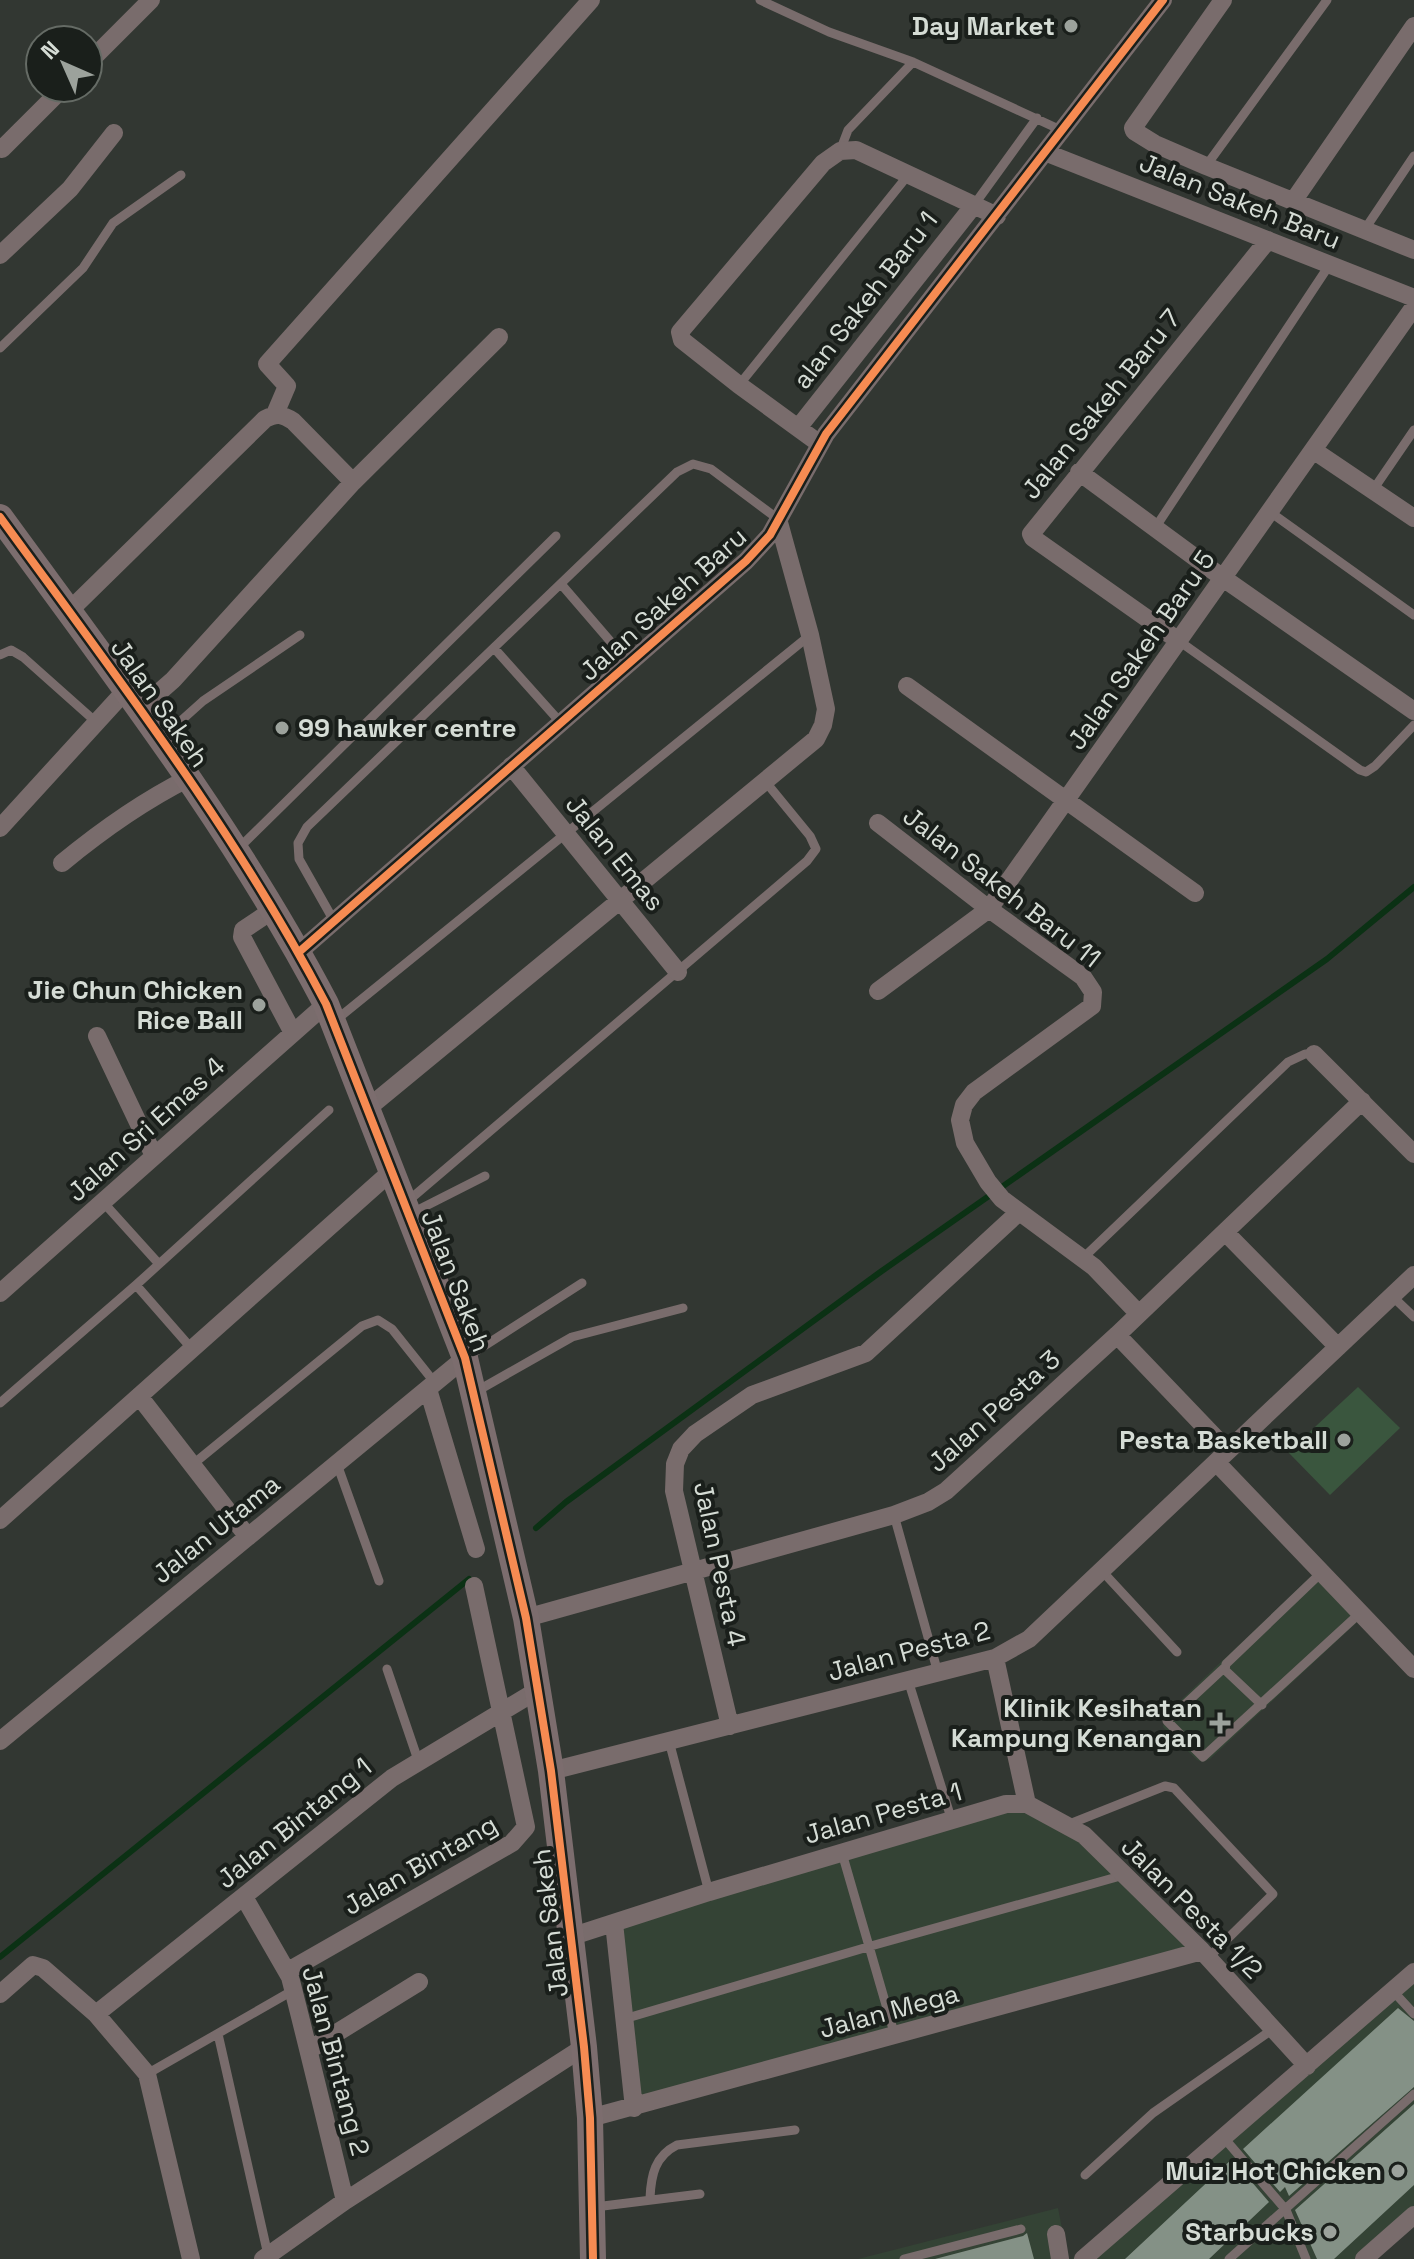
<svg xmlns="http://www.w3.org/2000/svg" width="1414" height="2259" viewBox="0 0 1414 2259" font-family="'Space Grotesk',sans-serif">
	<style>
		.built { fill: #344335 }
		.green { fill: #3a563e }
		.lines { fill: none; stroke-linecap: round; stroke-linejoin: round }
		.stream { stroke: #0b3114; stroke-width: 6 }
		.building { fill: #849186 }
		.lane { stroke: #796c6c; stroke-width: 9 }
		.street { stroke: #796c6c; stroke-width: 18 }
		.secondary { stroke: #7c6d6e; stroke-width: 26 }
		.cycleway-casing { stroke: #1a1f1b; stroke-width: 13 }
		.cycleway { stroke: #f68b52; stroke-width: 8 }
		.poi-dot { fill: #9ca29c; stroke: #1a1f1b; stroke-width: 3 }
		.labels { text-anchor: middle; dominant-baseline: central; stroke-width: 8; stroke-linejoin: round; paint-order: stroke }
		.poi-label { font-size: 26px; font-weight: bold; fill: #d5dcd5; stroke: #1a1f1b; text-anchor: end }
		.street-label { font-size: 26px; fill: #d5dcd5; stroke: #1a1f1b }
	</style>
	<rect width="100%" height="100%" fill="#323732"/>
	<path class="built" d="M1324,1564l44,48 -158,147 -7,3 -6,-2 -34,-33 2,-12z
		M1034,1799l176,151 -581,166 -22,-198z
		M1414,1962v262l-40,35h-302z
		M1058,2208l10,51h-210z"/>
	<path class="green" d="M1358,1387l42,41 -70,67 -42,-43z"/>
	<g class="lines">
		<path class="stream" d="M536,1528l30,-26 313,-229 448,-314 87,-72
			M0,1957l469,-378"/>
	</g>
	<path class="building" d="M1398,2008l16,13v66l-125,109 -4,-9 -5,5 -37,-43z
		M1414,2104v81l-80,74h-17l-22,-49z
		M1232,2159l37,43 -60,57h-84z
		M1027,2233l7,26h-99l88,-23z"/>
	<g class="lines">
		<path class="lane" d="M760,0l69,32 84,30 150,69
			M840,151l8,-21 65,-68
			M1206,166l121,-166
			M974,205l63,-87
			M1365,229l49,-73
			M0,348l83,-80 30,-45 68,-48
			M739,385l170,-211
			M1373,490l41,-60
			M1270,512l144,103
			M1155,528l175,-264
			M561,584l68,79
			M1179,641l181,129 6,2 9,-6 39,-41
			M494,648l67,75
			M0,655l11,-5 12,7 73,65
			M164,736l39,-35 97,-66
			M239,848l317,-312
			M334,921l-35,-62 -1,-16 9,-16 370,-355 16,-8 18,5 67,50
			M336,1020l473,-384
			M408,1201l399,-340 9,-12 -6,-13 -45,-55
			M103,1202l56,62
			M410,1214l75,-38
			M1082,1259l206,-197 17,-8h9
			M136,1285l56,64
			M1392,1296l22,21
			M467,1357l115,-74
			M477,1391l95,-54 111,-29
			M0,1403l136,-118 193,-175
			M337,1464l42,117
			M192,1465l170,-139 16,-6 14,9 43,54
			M894,1515l44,158
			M1102,1571l75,81
			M1224,1668l-57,53 36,36 157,-144
			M387,1669l31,91
			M908,1680l44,141
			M1262,1705l-37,-35 1,-6 96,-92
			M669,1741l40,151
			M1067,1825l98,-39 9,2 99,106 -65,64
			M842,1853l53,183
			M1393,1991l21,23
			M624,2019l247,-73 253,-71
			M218,2034l50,221
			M147,2074l145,-83
			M1224,2138l62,72 20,49
			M1085,2175l68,-62 120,-84
			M650,2198c1,-23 5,-42 27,-53l118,-15
			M595,2207l105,-13
			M904,2259l117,-30
			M1229,2259l185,-165"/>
		<path class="street" d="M1223,0l-90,128 1,3 21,13 51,22 208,84
			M88,63l63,-63
			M0,147l2,2 61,-61
			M1047,153l367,145
			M1294,200l120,-174
			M0,255l70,-66 44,-56
			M275,414l12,-28 -20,-22 324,-364
			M798,428l176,-223
			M820,444l-81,-59 -57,-45 -2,-8 143,-169 17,-12 16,-1 141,66
			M1313,450l101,68
			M1079,472l144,106 191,133
			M69,611l196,-192c12,-6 17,-5 28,2l60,61
			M1179,641l-146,-103 -2,-4 237,-294
			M907,686l288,207
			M141,708l32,-28 180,-198 146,-145
			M511,766l167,206
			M878,823l111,86 94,68 10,15 -1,14 -118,86 -10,13 -4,15 5,23 23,39 14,17 92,68 45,47
			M0,828l127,-139
			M62,863c40,-33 81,-62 127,-85
			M273,910l-30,20 -1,7 51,96
			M299,952l447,-391 24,-26 56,-101 337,-434
			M878,991l111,-82 425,-602
			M97,1036l57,120
			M1314,1054l100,100
			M368,1108l448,-369 7,-14 3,-16 -16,-74 -32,-116
			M1225,1232l113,115
			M0,1293l326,-289
			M1117,1335l111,116
			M428,1389l48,160
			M139,1396l109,141
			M1216,1462l198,207
			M0,1520l393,-350
			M526,1618l368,-103 34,-13 18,-11 171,-156 245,-234
			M995,1658l32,146
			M730,1726l-56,-235 1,-27 6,-15 14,-15 57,-39 114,-42 153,-141
			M0,1741l465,-383
			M551,1771l444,-113 34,-19 385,-364
			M1027,1804l57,31 118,116 105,115
			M244,1897l46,80c19,74 37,150 55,224
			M614,1923l20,185
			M573,1936l136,-44 297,-88h21
			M288,1971l224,-128 14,-16 -52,-241
			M0,1994l33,-29 10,3 53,46 51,60 44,185
			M96,2014l296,-236 146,-88
			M309,2050l110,-68
			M590,2118l612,-167
			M1056,2234l4,25
			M263,2259l82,-58 239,-154
			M1083,2259l331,-287
			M1364,2259l50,-44"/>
		<path class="secondary" d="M0,517c115,158 235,313 326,487l139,354 61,260 25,153 33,276 6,71 3,141"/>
		<g class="cycleway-casing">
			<path id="cycleway" d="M0,517c115,158 235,313 326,487l139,354 61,260 25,153 33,276 6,71 3,141
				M299,952l447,-391 24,-26 56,-101 337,-434"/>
		</g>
		<use href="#cycleway" class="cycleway"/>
	</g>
	<g class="poi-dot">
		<circle cx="1071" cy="26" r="8"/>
		<circle cx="282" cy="728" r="8"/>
		<circle cx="259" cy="1005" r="8"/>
		<circle cx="1344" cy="1440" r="8"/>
		<path d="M1216 1711h8v8h8v8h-8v8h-8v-8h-8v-8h8z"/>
		<circle cx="1398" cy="2171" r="8"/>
		<circle cx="1330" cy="2232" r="8"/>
	</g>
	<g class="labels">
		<g class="poi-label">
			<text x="1055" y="26">Day Market</text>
			<text x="298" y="728" text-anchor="start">99 hawker centre</text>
			<text x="243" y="990">Jie Chun Chicken<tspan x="243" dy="30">Rice Ball</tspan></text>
			<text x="1328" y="1440">Pesta Basketball</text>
			<text x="1202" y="1708">Klinik Kesihatan<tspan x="1202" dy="30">Kampung Kenangan</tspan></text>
			<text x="1382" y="2171">Muiz Hot Chicken</text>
			<text x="1314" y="2232">Starbucks</text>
		</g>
		<g class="street-label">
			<text transform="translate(1240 201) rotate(22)">Jalan Sakeh Baru</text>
			<text transform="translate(865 300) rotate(-52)">alan Sakeh Baru 1</text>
			<text transform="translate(1101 404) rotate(-51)">Jalan Sakeh Baru 7</text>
			<text transform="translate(663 604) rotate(-42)">Jalan Sakeh Baru</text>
			<text transform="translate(1141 650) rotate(-55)">Jalan Sakeh Baru 5</text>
			<text transform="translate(160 703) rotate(55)">Jalan Sakeh</text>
			<text transform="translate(615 853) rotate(51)">Jalan Emas</text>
			<text transform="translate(1002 887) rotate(38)">Jalan Sakeh Baru 11</text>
			<text transform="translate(146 1129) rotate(-42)">Jalan Sri Emas 4</text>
			<text transform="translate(456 1281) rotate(69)">Jalan Sakeh</text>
			<text transform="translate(994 1411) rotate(-42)">Jalan Pesta 3</text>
			<text transform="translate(216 1529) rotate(-39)">Jalan Utama</text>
			<text transform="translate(720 1564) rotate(78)">Jalan Pesta 4</text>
			<text transform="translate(909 1651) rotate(-15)">Jalan Pesta 2</text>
			<text transform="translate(883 1813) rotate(-16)">Jalan Pesta 1</text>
			<text transform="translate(294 1823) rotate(-39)">Jalan Bintang 1</text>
			<text transform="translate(420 1865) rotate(-30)">Jalan Bintang</text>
			<text transform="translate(1192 1908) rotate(45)">Jalan Pesta 1/2</text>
			<text transform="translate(550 1923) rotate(-97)">Jalan Sakeh</text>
			<text transform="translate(889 2011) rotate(-15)">Jalan Mega</text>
			<text transform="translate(336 2061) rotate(75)">Jalan Bintang 2</text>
		</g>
	</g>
	<g transform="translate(64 64) rotate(315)"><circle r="38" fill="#1a1f1b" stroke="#656b65" stroke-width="2"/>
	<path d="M0-6L14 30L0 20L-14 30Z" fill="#9ca29c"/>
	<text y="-12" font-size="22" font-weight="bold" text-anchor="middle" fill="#d5dcd5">N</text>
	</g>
</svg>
